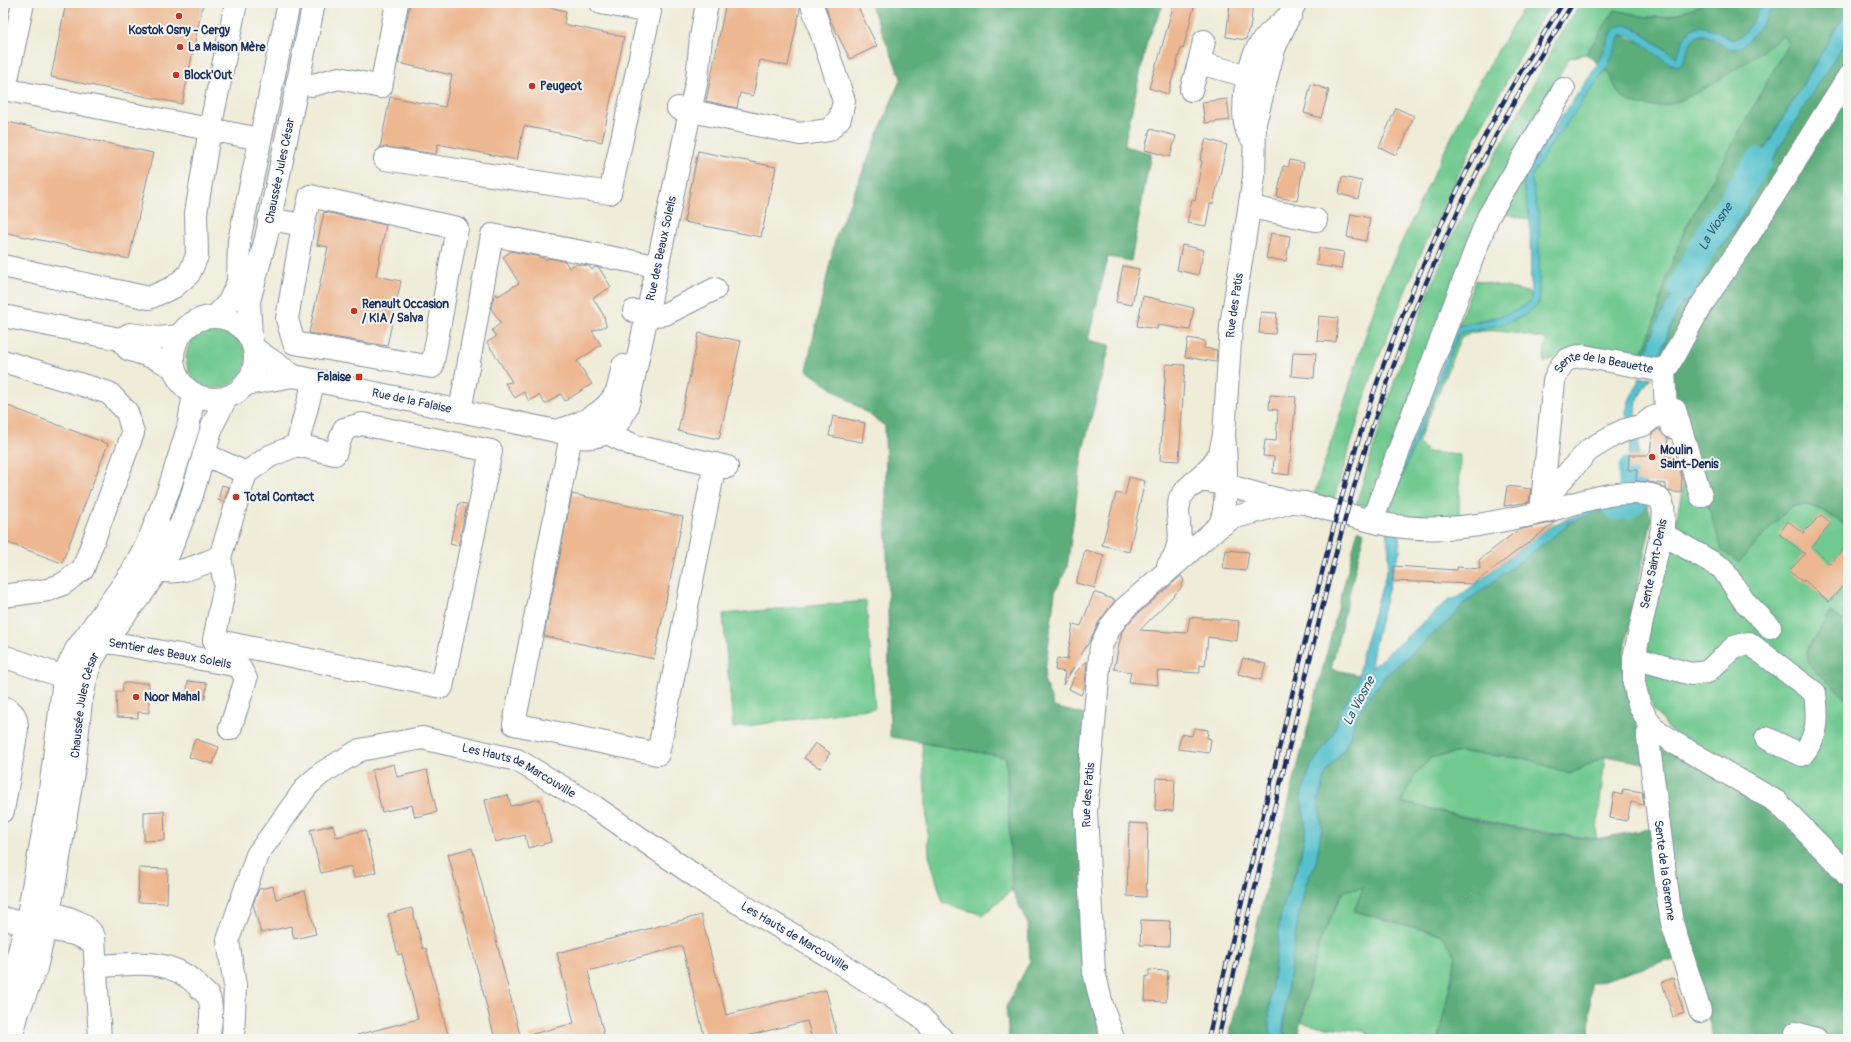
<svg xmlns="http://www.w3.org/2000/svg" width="1851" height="1042" viewBox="0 0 1851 1042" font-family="Pangolin,sans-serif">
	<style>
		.green { fill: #70c98f; stroke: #467c76 }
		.forest { fill: #5cad7a; stroke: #3c6e6c }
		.water { fill: #54c1cc; stroke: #387895 }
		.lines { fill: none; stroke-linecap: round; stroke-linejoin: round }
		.stream { stroke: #54c1cc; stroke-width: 4.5 }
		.river { stroke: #54c1cc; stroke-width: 28 }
		.building { fill: #edb791 }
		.minor-casing { stroke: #858e9b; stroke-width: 24 }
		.major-casing { stroke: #858e9b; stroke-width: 24 }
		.minor { stroke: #fff; stroke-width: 22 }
		.major { stroke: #fff; stroke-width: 22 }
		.rail-casing { stroke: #1b2f5e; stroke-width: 4.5 }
		.rail { stroke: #f6f6f2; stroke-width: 3; stroke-dasharray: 9; stroke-linecap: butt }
		.poi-dot { fill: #c8321e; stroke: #f6f6f2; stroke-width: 1.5 }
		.labels { text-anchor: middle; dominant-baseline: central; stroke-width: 4; stroke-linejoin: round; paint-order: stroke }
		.poi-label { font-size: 12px; font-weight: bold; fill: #1b2f5e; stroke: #f6f6f2; text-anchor: start }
		.street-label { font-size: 12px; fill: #1b2f5e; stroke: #f6f6f2 }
		.water-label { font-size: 13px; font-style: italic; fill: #2c5b7f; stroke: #f6f6f2 }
	</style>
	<rect width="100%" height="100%" fill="#f6f6f2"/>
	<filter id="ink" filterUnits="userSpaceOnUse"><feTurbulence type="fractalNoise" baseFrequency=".025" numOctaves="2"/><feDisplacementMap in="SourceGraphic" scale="8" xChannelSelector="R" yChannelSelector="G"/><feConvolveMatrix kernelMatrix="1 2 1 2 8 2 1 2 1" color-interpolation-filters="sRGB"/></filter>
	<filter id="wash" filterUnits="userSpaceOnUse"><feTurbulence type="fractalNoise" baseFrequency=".012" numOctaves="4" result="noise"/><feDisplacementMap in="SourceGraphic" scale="16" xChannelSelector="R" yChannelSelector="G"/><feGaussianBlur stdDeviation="0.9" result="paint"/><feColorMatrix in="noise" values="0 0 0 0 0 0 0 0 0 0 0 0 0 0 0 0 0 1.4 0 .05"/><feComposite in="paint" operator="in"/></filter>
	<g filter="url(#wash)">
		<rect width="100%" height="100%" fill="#efecd8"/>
		<path class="green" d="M1526,3h26l-12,18 -59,106 -63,133 -44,109 -40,130 -20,-4 69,-213 58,-124 36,-72z
			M1582,3h125l-41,14h-19l-32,-7 -29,44 -17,4 -81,150 -122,298 -10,-2 42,-134 51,-128 114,-213z
			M1784,34l4,10 -104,187 -16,43 -9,33 -19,54 -79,-7 -17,9 2,-24c-26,-4 -60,-15 -85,-2l-43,106 10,9 32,3 -1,65 -69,-4 -1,-5 6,-17 63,-159 5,-3c27,-5 53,-8 75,-28l-7,-127 5,-10 69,-98 7,9 8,17 78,-3 59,-38z
			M1522,171l8,43v6l-32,-8z
			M1475,280l57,13 -1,7c-14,17 -52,20 -73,25z
			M186 358a30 30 0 1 1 60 0a30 30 0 1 1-60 0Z
			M1697,469l42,93 52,-56c24,-5 38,9 57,21v94l-7,-1 -10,-8 -22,53 39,35v163l-181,-136 -14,-18 -7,-24 2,-53 16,-92 10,-9 12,-60z
			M866,601l9,107 -142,20 -10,-114z
			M922,743l84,14 6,133 -29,25 -40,-12 -14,-48z
			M1461,752l66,7 43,15 35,-18 -9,83c-67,-7 -131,-22 -195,-37l15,-29 17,-16z
			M1363,888l-9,23 88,24 14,21 -17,83h-72v-7c-21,-4 -44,-4 -65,-9l10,-54 7,-26 23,-49 5,-4z"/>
		<path class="forest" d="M870,3h294l-17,39 -23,104 27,7 -20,108 -23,-4 -20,83 22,5 -27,105 -16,118 -12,24 -11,88 10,27 32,8 -5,216 14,76 8,32h-94l-3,-32 24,-46 -2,-37 -16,-34 -6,-133 -116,-20 -5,-311 -79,-56 30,-134 65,-158z
			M1707,3h58l-21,31 -12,6c-18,-8 -35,-26 -49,0 -3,5 -3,13 -7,17l-39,-28 -12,-4 -22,29 -5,10 -12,-10 29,-44 32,7h20z
			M1776,3h72v6l-130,217 -47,70 -20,43 -5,16 11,12 12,-37 16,-33 55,-77 46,-84 62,-99v490c-19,-12 -33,-26 -57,-21l-52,56 -17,-11 -50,-164 -32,-26 19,-54 9,-33 16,-43 104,-187 -5,-9c-24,19 -93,69 -122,71 -10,1 -28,-1 -36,-7 -9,-6 -13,-21 -20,-30 8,-10 8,-26 17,-34l19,8 31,22 11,-2c16,-51 25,-17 52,-14l16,-12z
			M1636,502l11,2 5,14 -28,133 2,34 22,79 -43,-8 -35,18 -43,-15 -66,-7 -28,5 -17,16 -15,29 78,19 69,13 47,5 60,-11 22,130 -86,26 -2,55h-150l17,-83 -14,-21 -88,-24 9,-23 -16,2 -5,4 -23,49 -7,26 -14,65 -5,5h-9l1,-36 13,-84 8,-36 10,-21 6,-35 -4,-27 9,-29 17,-22 5,-10 8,-25 25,-35 75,-66 4,-7 106,-80v-3c20,-7 38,-16 59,-14z
			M1358,530l6,3 -33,136 28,6 -1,6 -18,32 -7,21 -22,32 -10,30 5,32 -7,36 -9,22 -9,27 -12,100 2,26h-43z
			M1831,612l10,8 7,1v79l-39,-35 -2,-15z
			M1663,744l111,62 74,78v155h-135l-8,-36 -30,-86 -18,-169z"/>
		<path class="water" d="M1765,3h11c-9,12 -24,38 -37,45 -16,6 -29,-21 -43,-11 -9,7 -8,21 -16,29 -17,1 -44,-35 -59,-31l-13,31 -59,82 -18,29 8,40v85c-17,23 -51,25 -76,30l-5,3 -63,159 -6,17 1,5 -7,-1 75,-190c20,-4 60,-9 73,-25l-1,-80 -8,-44 76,-112 14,-32 5,-5 8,-2 8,2 43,30c4,-4 4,-12 7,-17 14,-26 31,-8 49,0l12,-6z
			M1848,9v28l-62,99 -46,84 -55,77 -16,33 -12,37 -12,-4c7,-53 48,-94 74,-138 43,-72 86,-144 129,-216z
			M1651,377l-8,12 -6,13 -1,11 3,19 -1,23h-9l2,-22 -5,-21 4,-14 7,-12 2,-8z
			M1636,502l-10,7c-21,-2 -39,7 -59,14v3l-106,80 -4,7 -75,66 -25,35 -8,25 -5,10 -17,22 -9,29 4,27 -6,35 -10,21 -8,36 -13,84 -2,36h-12l-2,-26 12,-100 9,-27 9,-22 7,-36 -5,-32 10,-30 22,-32 7,-21 18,-32 4,-27 26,-87 1,-16 -3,-21h13l1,21 -6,15 -20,81 -3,21 78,-68 8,-2 93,-72 48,-19z"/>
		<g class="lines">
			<path class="stream" d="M1629,470l1,14 2,3"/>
			<g class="river">
				<path id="s1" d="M1682,287l28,-53 48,-72"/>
				<path d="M1616,506l12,-1 5,-5 -1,-30"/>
			</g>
		</g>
		<g id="blocks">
			<path class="building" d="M66,3h137l-21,101 -131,-27z
				M410,3h140l-1,4 17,4 -2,13 60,13 -22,105 -78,-16 -7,34 -79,-16 -2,10 -49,-7 -7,1 10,-51 55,10 7,-32 -54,-12z
				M726,3h74v6l-12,57 -28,-6 -7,36 -13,-3 -3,15 -31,-7z
				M825,3h31l21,43 -27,13 -21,-41z
				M1174,3h21l-12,46 -2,-1 -13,46 -19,-6 8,-27h1z
				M1230,3h23l-3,27h-2l-2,10 -20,-3z
				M1311,84l18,6 -8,28 -17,-5z
				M1227,99l3,21 -25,3 -3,-21z
				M1396,108l18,8 -13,32 -1,-1 -4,8 -17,-8z
				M3,121l150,32 -24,106 -126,-27z
				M1150,129l26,7 -6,21 -25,-7z
				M1206,139l21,6 -14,59h-3l-4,22 -19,-3 5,-23 3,1 7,-40 -2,-1z
				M698,151l78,16 -15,70 -77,-15z
				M1290,160l14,3 -7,38 -20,-4 6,-31 5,1z
				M1342,177l20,4 -4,18 -19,-5z
				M324,212l62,13 -10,51 25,5 -14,65 -78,-13 19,-86 -11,-2z
				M1351,214l19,4 -4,23 -19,-4z
				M1271,233l19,3 -4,25 -20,-3z
				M1182,245l22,5 -6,25 -21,-5z
				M1319,248l25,4 -3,17 -25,-4z
				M511,251l33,7 2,2 2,-2 17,3 4,7 7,-4 13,2 3,4 3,-3 4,1 12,19 -18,11 11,18 2,10 -14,5 9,14 -24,16 15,23 -27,17 -4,-7 -16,10 -6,-9 -10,6 -5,-9 -9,6 -10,-15 7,-1 -25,-40 9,-5 -4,-7 9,-7 -10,-15 3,-12 3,-2 1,2 21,-13 -16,-26z
				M1123,266l16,3 -7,36 -16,-3z
				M1143,296l51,12 -4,22 -32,-5 -1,4 -20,-3z
				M1261,312l16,1 -2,21 -16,-1z
				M1319,316l19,2 -2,24 -19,-1z
				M699,333l42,8 -22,98 -41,-8z
				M1188,338l17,3 -1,7 13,2 -1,12 -31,-5z
				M1293,352l23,1 -2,25 -23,-2z
				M1166,364l19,1 -6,96 -19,-1z
				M1270,395l26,2 -7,78 -16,-2 1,-16 -11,-1 2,-16 11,1 2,-31 -9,-1z
				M3,404l105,40 -46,119 -59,-22z
				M833,416l32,7 -3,19 -33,-6z
				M1658,429l10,9 -2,19 10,1 6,19 -1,16 -13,-2 -2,-2v-5l-30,-3 1,-11h-9l1,-15h21l2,-21z
				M1129,477l16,4 -16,71 -27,-7 14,-52 9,2z
				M222,485l7,2 -5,15 -6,-2z
				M1507,486l24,3 -2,13 -25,4z
				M572,494l111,23 -29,142 -110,-23z
				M459,503l8,1 -9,42 -8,-2z
				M1821,515l10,8 -19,24 18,17 18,-20v36l-19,22 -25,-22 -1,2 -14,-11 16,-17 -26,-20 9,-13 15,12z
				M1556,522l-83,62 -81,-3 2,-15 63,4v-3l23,2 -1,-9 39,-30z
				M1085,550l19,5 -9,33 -19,-5z
				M1226,550l23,2 -3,19 -23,-2z
				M1181,576l3,5 -4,8 -40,41 47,3 3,-16 21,2v-1l28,3 -2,20 -29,-4 -3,29 -5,-1v8l-43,-2 1,14 -29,-3 2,-10 -17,-3 8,-38 11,-13z
				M1094,592l21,8 -16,22 -10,20 -26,43 2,-13 -10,-2 2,-12 10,2 6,-36 8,2z
				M1243,658l23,6 -5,16 -23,-6z
				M1087,661l-2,24 -4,10 -12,-6 7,-17z
				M188,681l19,2 -2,16 -19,-2z
				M123,683h26v30l-11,-1v6l-21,-1 -1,-25h6z
				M1194,728l14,2 -1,8 4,1 -2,14 -31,-4 3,-15 11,2z
				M195,739l24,8 -6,17 -24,-7z
				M815,743l15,10 -10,15 -16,-10z
				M394,764l3,13 30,-7 10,42 -22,5 -3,-12 -30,7 -10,-42z
				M1156,778l19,1 -2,32 -18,-1z
				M1623,789l19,3 2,13 -13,-3 -4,19 -17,-3 4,-25 8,2z
				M508,795l3,11 29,-7 11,43 -23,6 -3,-13 -30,7 -10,-42z
				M164,811l1,29 -21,1v-29z
				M1129,823l19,1 -2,73 -19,-1z
				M333,825l3,12 29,-7 11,42 -22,6 -3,-12 -30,7 -11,-43z
				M472,848l4,13 45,178h-26l-47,-185z
				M139,868l29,1 -1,34 -29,-1z
				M273,886l3,13 29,-8 11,43 -22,5 -3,-13 -30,7 -8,-29 6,-15z
				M412,908l11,41 3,-1 23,91h-91l-1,-4 61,-16 -16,-65 -4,1 -10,-41z
				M701,915l25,100 100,-25 12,49h-26l-5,-18 -73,18h-29l-23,-93 -94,25 17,68h-75l-1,-4 45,-12 -17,-70z
				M1141,920l29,1 -1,25 -29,-1z
				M1149,970l19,1 -2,31 -21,-1 1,-25 3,1z
				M1673,978l11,35 -11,4 -11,-35z"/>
		</g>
	</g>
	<g filter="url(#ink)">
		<use href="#blocks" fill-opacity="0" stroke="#858e9b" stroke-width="1"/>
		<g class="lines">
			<g class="minor-casing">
				<g id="minor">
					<path d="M1199,63l5,-22"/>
					<path d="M297,83l16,2 26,-7 42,9 16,-84"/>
					<path d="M3,89l257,50"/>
					<path d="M5,89l18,-86"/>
					<path d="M1191,90l8,-27 49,13"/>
					<path d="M678,108l122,26 29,-4 11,-12 4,-17 -32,-96"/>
					<path d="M1254,141c-2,-3 -6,-7 -7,-10 -7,-20 0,-64 10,-82 8,-14 22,-24 34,-35"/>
					<path d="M385,159l225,34 40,-181 -49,-9"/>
					<path d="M1250,207l66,13"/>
					<path d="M269,219l34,6 7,-29 147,32 -25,139 -138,-24 -7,-24 16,-94"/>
					<path d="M3,266l146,32 25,-11 15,-13 8,-18 -1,-43 14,-84 26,-126"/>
					<path d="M634,311l20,4 11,-1 50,-25"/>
					<path d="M255,349l39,27"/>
					<path d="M3,361l106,32 18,19 6,21 -50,136 -20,15 -15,6 -45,6"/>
					<path d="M1664,369l2,44 6,14"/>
					<path id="s2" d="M247,384l47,-8 262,55c33,13 62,8 73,-31l68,-321 4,-42 6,-34"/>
					<path d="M460,411l32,-176 164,31"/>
					<path d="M601,421l6,12 28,13 92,21"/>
					<path d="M556,431c23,-6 50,-17 61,-40 3,-8 4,-17 6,-25"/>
					<path d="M571,436l-57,288 144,30 57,-290"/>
					<path d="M246,473l24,-17 27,-11 17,-65"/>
					<path d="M1187,489l13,-8h8c32,6 63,20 97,22 26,7 52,15 79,21 30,6 65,5 94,1 22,-4 44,-8 66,-13 31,-8 75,-25 107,-17 15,3 13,18 12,30l-29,133v25l5,21 7,14 7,9 20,15 104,60 61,62 10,12"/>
					<path d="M1542,503l24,-28 23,-25 23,-14 13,-6 18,-5 9,-7 23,-8 26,86"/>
					<path id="s3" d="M1541,512l13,-131c6,-17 11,-25 30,-25l73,14 11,-4 32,-59 47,-69 101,-161"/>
					<path d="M1372,521l116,-304 76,-128"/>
					<path d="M159,526c-3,12 -12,35 0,44 21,6 41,-6 61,-13l26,-84 -42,-19"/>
					<path d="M1215,530l17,-12 56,-15"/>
					<path d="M1661,533l61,35 22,33 26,26"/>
					<path d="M220,557l5,28 -11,55 228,47 49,-236 -129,-27 -18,5 -9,25 -38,-9"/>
					<path id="s4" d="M87,642l27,1 125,23 7,13 -16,50"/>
					<path d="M3,656l78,27"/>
					<path d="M1634,658l57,16 16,-2 27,-25 15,-4 66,50c3,25 4,42 -13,62l-36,-17"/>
					<path d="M3,707c11,4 14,10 14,22l-14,82"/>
					<path id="s5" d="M1653,727l-5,7v4l21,166 3,19 28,88"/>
					<path d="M49,912c16,5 37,9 45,25l6,102"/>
					<path d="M3,918l23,7 48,9 14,6"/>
					<path d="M95,967c36,-4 75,-10 102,18 3,4 8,7 11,11 6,10 2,32 0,43"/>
					<path d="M1796,1033l20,6"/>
					<path id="s6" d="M233,1039l2,-53 -7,-46 29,-85 50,-69 15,-13 38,-23 62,-12 95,22 75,45 118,81 122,72 86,56 24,25"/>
				</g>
			</g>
			<g class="major-casing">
				<g id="major">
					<path d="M3,316l117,23 10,-5 27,4 23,-2"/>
					<circle cx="214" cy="358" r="41"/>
					<path d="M215,317l14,-15 9,-20 1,-41 50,-238"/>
					<path id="s7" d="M251,338l-2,-37 17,-63 48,-235"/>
					<path d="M120,339l8,10 27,9 19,10"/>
					<path id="s8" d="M1168,566l7,-11 5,-17 -2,-27 2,-13 7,-9 25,-24 8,-12 4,-18 7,-109 23,-149 1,-54 19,-74 21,-46"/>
					<path d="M3,1012l23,-87 22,-119 17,-134 11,-22 56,-78 18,-35 19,-48 19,-61 6,-34"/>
					<path id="s9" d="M11,1039l7,-27 18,-44 18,-80 20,-122 7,-65 7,-30 4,-11 11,-18 41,-51 25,-38 22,-55 22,-74 13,-26"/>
					<path id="s10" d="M1113,1039l-11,-34 -8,-33 -8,-160 15,-166 9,-19 14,-18 95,-83c10,-17 7,-71 5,-91"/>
				</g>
			</g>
			<use href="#minor" class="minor"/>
			<use href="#major" class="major"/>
			<g class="rail-casing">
				<path id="rail" d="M1208,1039c29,-115 56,-229 84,-344 26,-106 50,-212 86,-315 47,-132 109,-260 185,-377
					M1218,1039c25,-104 51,-208 76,-312 24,-102 47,-205 80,-305 48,-147 116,-289 199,-419"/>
			</g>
			<use href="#rail" class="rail"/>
		</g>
	</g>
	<g class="poi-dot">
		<circle cx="179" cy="16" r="4"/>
		<circle cx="180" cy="47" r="4"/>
		<circle cx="176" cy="75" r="4"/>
		<circle cx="532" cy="86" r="4"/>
		<circle cx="354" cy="311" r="4"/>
		<rect x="355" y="373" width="8" height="8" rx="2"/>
		<circle cx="1652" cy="457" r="4"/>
		<circle cx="236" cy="497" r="4"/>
		<circle cx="136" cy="697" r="4"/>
	</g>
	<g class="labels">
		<g class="poi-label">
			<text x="179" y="30" text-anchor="middle">Kostok Osny - Cergy</text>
			<text x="188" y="47">La Maison Mère</text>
			<text x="184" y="75">Block'Out</text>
			<text x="540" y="86">Peugeot</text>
			<text x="362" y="304">Renault Occasion<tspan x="362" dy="14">/ KIA / Salva</tspan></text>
			<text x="351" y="377" text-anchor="end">Falaise</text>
			<text x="1660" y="450">Moulin<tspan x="1660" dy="14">Saint-Denis</tspan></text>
			<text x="244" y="497">Total Contact</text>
			<text x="144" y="697">Noor Mahal</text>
		</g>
		<g class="street-label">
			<text stroke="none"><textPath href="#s7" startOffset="171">Chaussée Jules César</textPath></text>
			<text stroke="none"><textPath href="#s2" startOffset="563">Rue des Beaux Soleils</textPath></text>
			<text stroke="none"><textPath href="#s8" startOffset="280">Rue des Patis</textPath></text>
			<text stroke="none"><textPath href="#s3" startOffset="193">Sente de la Beauette</textPath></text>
			<text stroke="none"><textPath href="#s2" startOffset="168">Rue de la Falaise</textPath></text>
			<text transform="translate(1654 564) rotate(-78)">Sente Saint-Denis</text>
			<text stroke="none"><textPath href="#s4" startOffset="84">Sentier des Beaux Soleils</textPath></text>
			<text stroke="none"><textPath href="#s9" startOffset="343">Chaussée Jules Cèsar</textPath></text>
			<text stroke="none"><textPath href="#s6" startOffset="505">Les Hauts de Marcouville</textPath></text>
			<text stroke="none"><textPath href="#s10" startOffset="247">Rue des Patis</textPath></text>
			<text stroke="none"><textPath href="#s5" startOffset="146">Sente de la Garenne</textPath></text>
			<text stroke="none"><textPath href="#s6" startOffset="829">Les Hauts de Marcouville</textPath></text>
		</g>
		<g class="water-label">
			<text stroke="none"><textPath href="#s1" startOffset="69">La Viosne</textPath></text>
			<text transform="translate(1359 701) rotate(-62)">La Viosne</text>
		</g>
	</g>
	<rect width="1851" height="1042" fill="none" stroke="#f6f6f2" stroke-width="16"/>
</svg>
